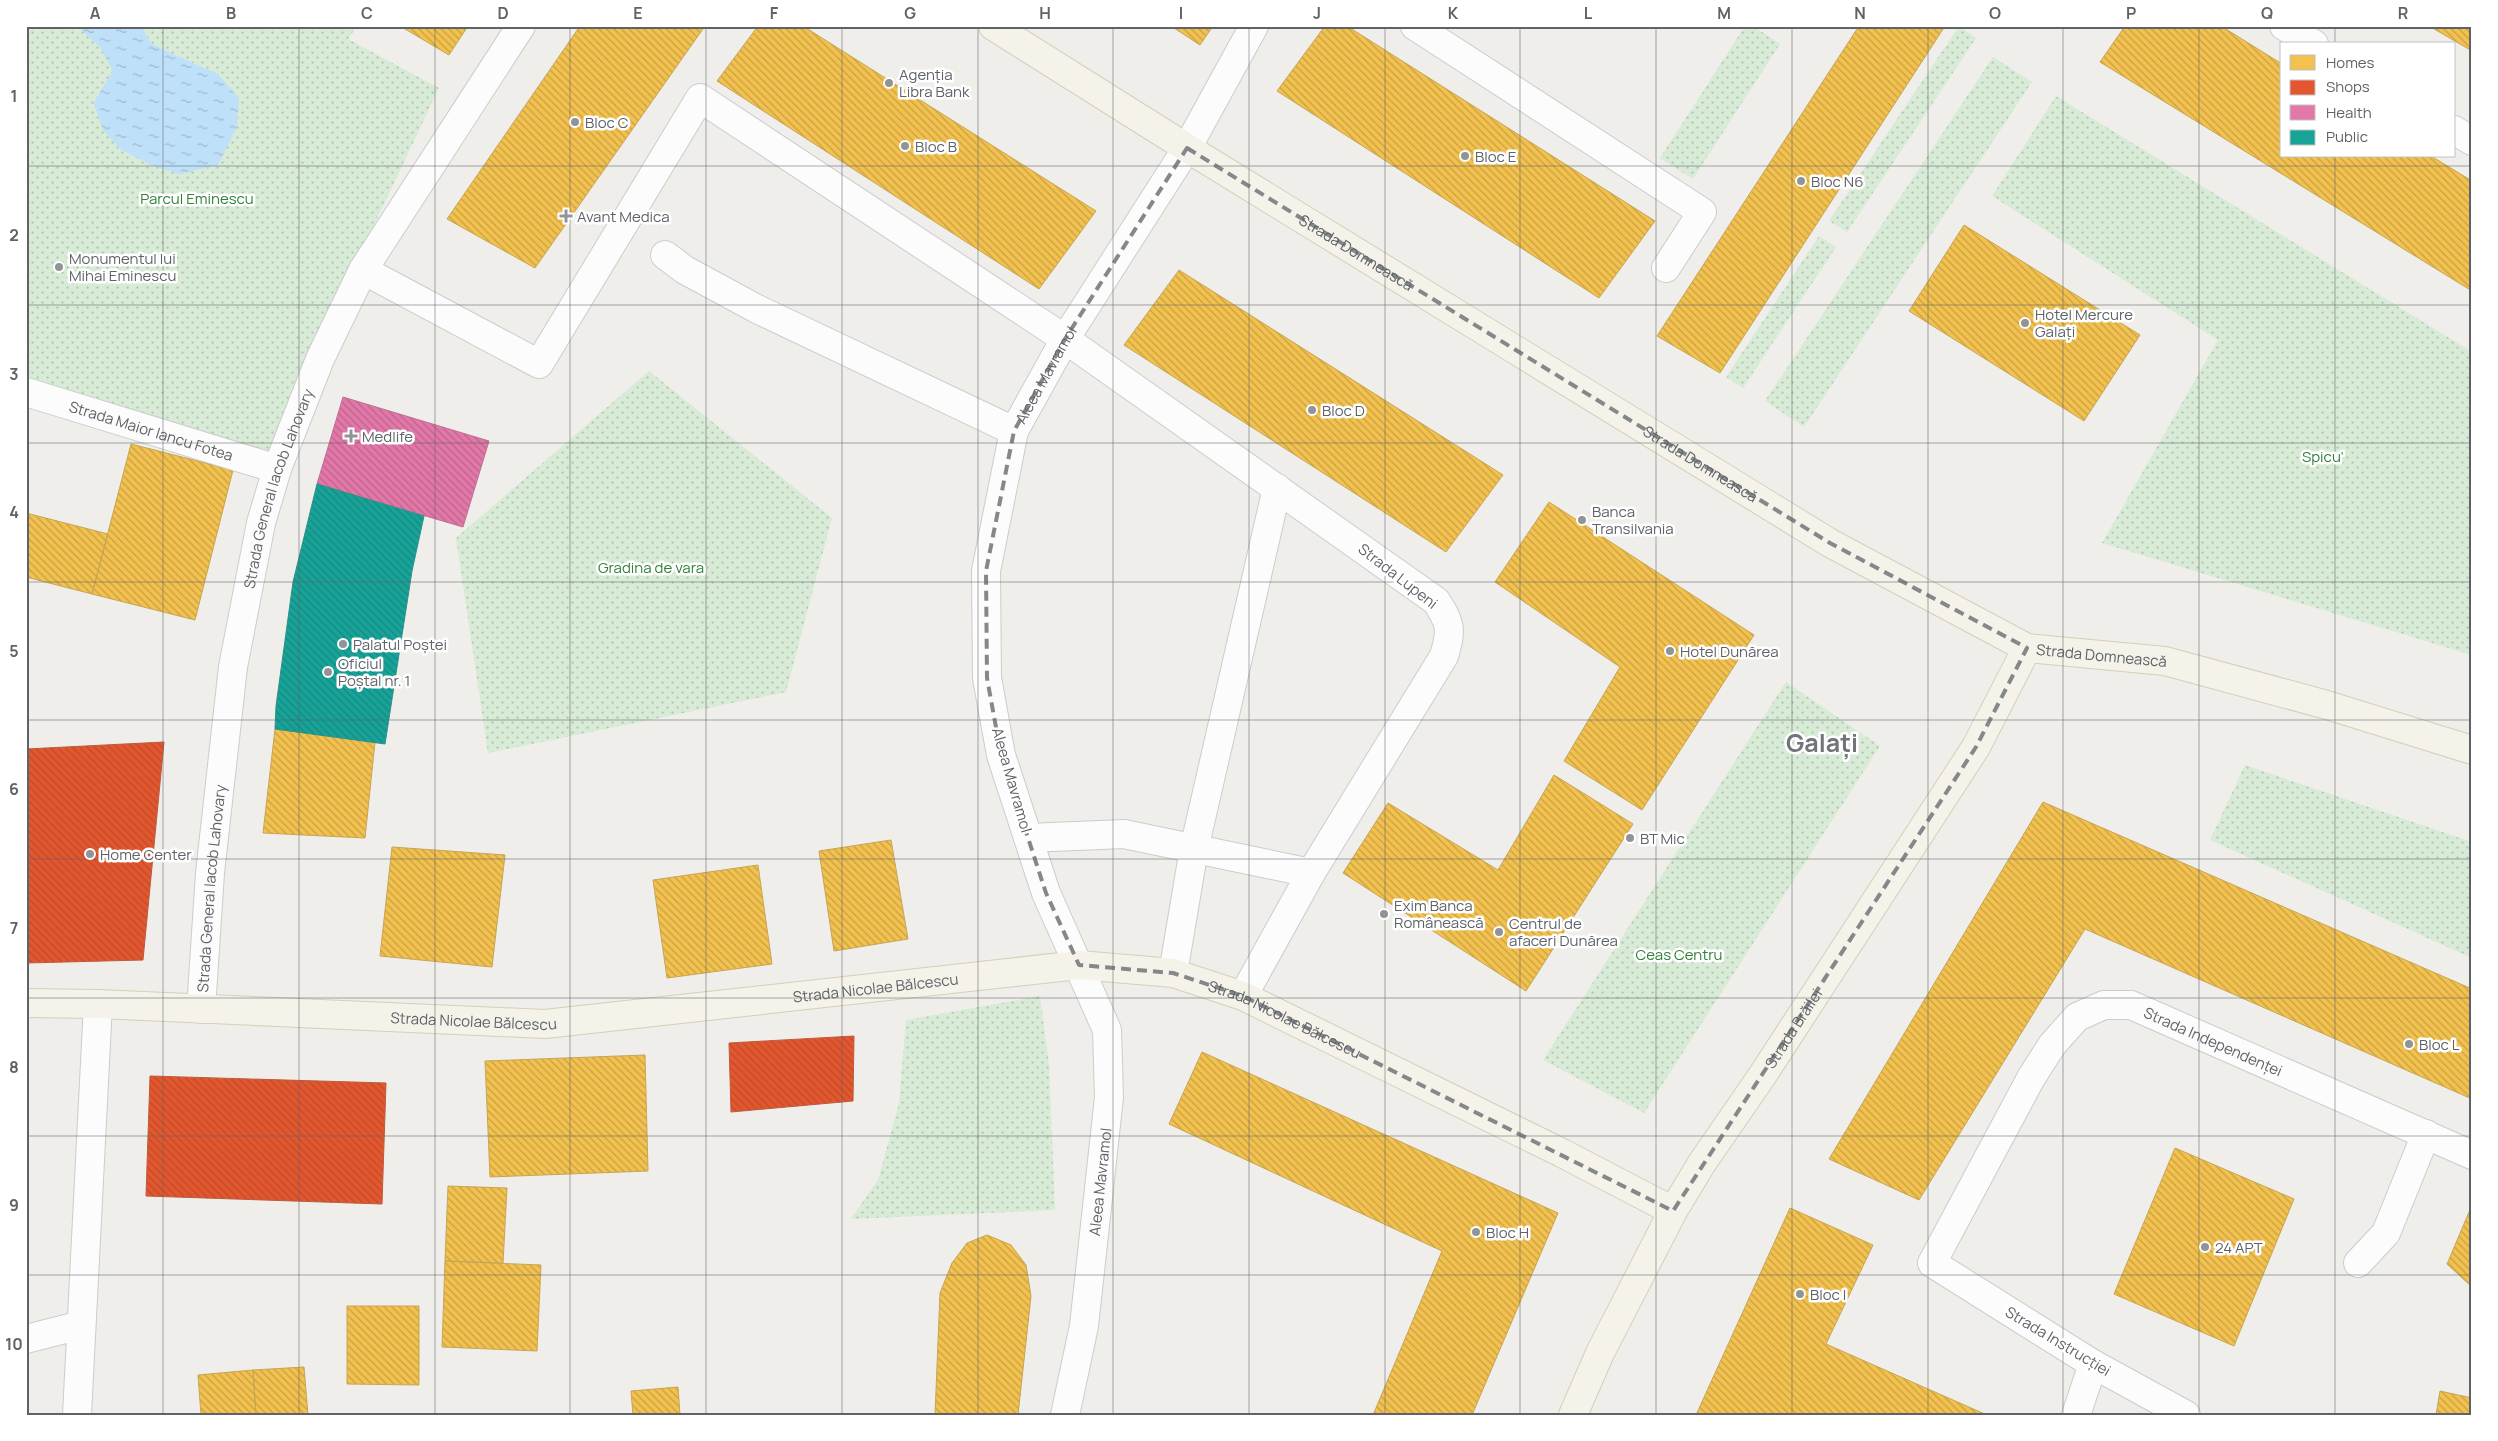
<svg xmlns="http://www.w3.org/2000/svg" width="2498" height="1441" viewBox="0 0 2498 1441" font-family="Manrope,sans-serif">
	<style>
		.park { fill: url(#park-dots) }
		.water { fill: url(#water-ripples) }
		.homes { fill: url(#homes-back-hatch); stroke: #c6a556 }
		.shops { fill: url(#shops-back-hatch); stroke: #bc5b3f }
		.health { fill: url(#health-back-hatch); stroke: #bb7195 }
		.public { fill: url(#public-back-hatch); stroke: #2d908a }
		.lines { fill: none; stroke-linecap: round; stroke-linejoin: round }
		.minor-casing { stroke: #cbcccc; stroke-width: 30 }
		.major-casing { stroke: #d7ceb8; stroke-width: 30 }
		.minor { stroke: #fdfcfc; stroke-width: 28 }
		.major { stroke: #f4f2e9; stroke-width: 28 }
		.marked { fill: none; stroke: #84888a; stroke-width: 4; stroke-dasharray: 10 6; stroke-linejoin: round }
		.grid { fill: none; stroke: #5f6368; stroke-width: 1; stroke-opacity: 0.55 }
		.poi-dot { fill: #919496; stroke: #fff; stroke-width: 2 }
		.labels { text-anchor: middle; dominant-baseline: central; stroke-width: 5; stroke-linejoin: round; paint-order: stroke }
		.poi-label { font-size: 15px; fill: #5f6368; stroke: #fff; text-anchor: start }
		.park-label { font-size: 15px; fill: #348238; stroke: #fff }
		.street-label { font-size: 15px; fill: #5f6368; stroke: #fff }
		.town-label { font-size: 25px; font-weight: bold; fill: #70757a; stroke: #fff }
		.neatline { fill: none; stroke: #5f6368; stroke-width: 2 }
		.grid-label { font-size: 16px; text-anchor: middle; font-weight: bold; fill: #5f6368 }
	</style>
	<defs>
		<pattern id="park-dots" width="8" height="8" patternUnits="userSpaceOnUse" patternTransform="scale(1.25)"><rect width="8" height="8" fill="#d8ebd6"/><path d="M2 2h.1M6 6h.1" fill="none" stroke="#b2c2b1" stroke-width="1.8" stroke-linecap="round"/></pattern>
		<pattern id="water-ripples" width="26" height="14" patternUnits="userSpaceOnUse" patternTransform="scale(1.25)"><rect width="26" height="14" fill="#bfe0f9"/><path d="M2 4q2-2 4 0t4 0M15 11q2-2 4 0t4 0" fill="none" stroke="#9eb9cd"/></pattern>
		<pattern id="homes-back-hatch" width="6" height="6" patternUnits="userSpaceOnUse" patternTransform="scale(1.25)"><rect width="6" height="6" fill="#f2c14e"/><path d="M-1 5l2 2M0 0l6 6M5-1l2 2" fill="none" stroke="#c7a045"/></pattern>
		<pattern id="shops-back-hatch" width="6" height="6" patternUnits="userSpaceOnUse" patternTransform="scale(1.25)"><rect width="6" height="6" fill="#e4572e"/><path d="M-1 5l2 2M0 0l6 6M5-1l2 2" fill="none" stroke="#bc4c2b"/></pattern>
		<pattern id="health-back-hatch" width="6" height="6" patternUnits="userSpaceOnUse" patternTransform="scale(1.25)"><rect width="6" height="6" fill="#e377a8"/><path d="M-1 5l2 2M0 0l6 6M5-1l2 2" fill="none" stroke="#bb658d"/></pattern>
		<pattern id="public-back-hatch" width="6" height="6" patternUnits="userSpaceOnUse" patternTransform="scale(1.25)"><rect width="6" height="6" fill="#17a398"/><path d="M-1 5l2 2M0 0l6 6M5-1l2 2" fill="none" stroke="#188880"/></pattern>
	</defs>
	<rect width="100%" height="100%" fill="#efeeea"/>
	<path class="park" d="M26,26h331l-9,13 91,49 -128,270 -40,96 -245,-72z
		M1745,26h8l27,18 -87,135 -33,-21z
		M1959,26l17,12 -129,194 -18,-11z
		M1993,57l39,25 -228,345 -39,-26z
		M2056,96l416,256v303l-370,-112 116,-203 -226,-144z
		M1819,236l17,11 -93,141 -17,-11z
		M649,371l183,147 -46,174 -298,61 -32,-215z
		M1786,682l94,64 -236,367 -101,-53z
		M2245,765l227,77v116l-262,-118z
		M1040,996l9,68 6,146 -204,9 27,-39 21,-77 7,-83z"/>
	<path class="water" d="M81,26h64l-1,4 7,14 67,30 21,24 -2,29 -19,38 -39,9 -28,-9 -31,-16 -17,-19 -9,-26 7,-14 12,-19 -13,-24 -18,-16z"/>
	<path class="homes" d="M400,26h68l-19,29z
		M580,26h125l-170,242 -88,-49z
		M758,26h45l293,185 -57,78 -322,-208z
		M1171,26h42l-13,19z
		M1325,26h22l308,195 -56,77 -322,-207z
		M1859,26h86l-225,347 -63,-37z
		M2125,26h96l61,38v92h149l41,25v110l-372,-229z
		M2429,26h43v25z
		M1964,225l176,110 -56,86 -175,-110z
		M1179,270l324,205 -57,77 -322,-207z
		M131,444l102,26 -38,150 -103,-26z
		M1549,502l205,133 -112,175 -78,-49 56,-94 -125,-85z
		M26,513l82,21 -16,60 -66,-17z
		M275,729l100,13 -10,96 -102,-5z
		M1554,775l79,49 -107,167 -183,-118 45,-70 110,67z
		M2043,802l429,187v110l-387,-170 -166,271 -90,-41z
		M891,840l17,99 -74,12 -15,-100z
		M392,847l113,8 -13,112 -112,-11z
		M758,865l14,99 -105,14 -14,-98z
		M1202,1052l356,161 -86,202h-99l69,-164 -273,-127z
		M645,1055l3,116 -158,6 -5,-116z
		M2175,1148l119,51 -60,147 -120,-52z
		M448,1186l59,2 -4,75 -58,-2z
		M2472,1205v82l-25,-23z
		M1790,1208l83,37 -47,99 161,71h-291z
		M987,1235l24,10 15,20 5,31 -13,119h-83l5,-122 12,-30 15,-20z
		M445,1261l96,4 -4,86 -95,-4z
		M347,1306h72v79l-72,-1z
		M304,1367l4,48h-52l-3,-45z
		M253,1370l3,45h-55l-3,-40z
		M678,1387l2,28h-47l-2,-24z
		M2440,1391l32,7v17h-36z"/>
	<path class="shops" d="M164,742l-21,218 -117,3v-214z
		M854,1036l-1,65 -122,11 -2,-69z
		M150,1076l236,7 -4,121 -236,-8z"/>
	<path class="health" d="M343,397l146,44 -26,86 -146,-43z"/>
	<path class="public" d="M317,484l107,32 -12,55 -27,173 -110,-15 1,-23 17,-124z"/>
	<g class="lines">
		<g class="minor-casing">
			<g id="minor">
				<path d="M1415,26l287,186 -36,56"/>
				<path d="M2284,26l30,18"/>
				<path d="M2454,130l18,11"/>
				<path d="M665,255l20,15 72,39 257,122"/>
				<path d="M363,270l176,94 161,-266 365,241 371,262c15,23 16,28 8,55l-133,217 -68,123"/>
				<path id="s1" d="M26,392l251,77"/>
				<path d="M1028,838l96,-4 187,39"/>
				<path d="M1173,973l21,-124 83,-361"/>
				<path id="s2" d="M201,1009l9,-136 23,-206 28,-144 16,-54 43,-110 43,-89 158,-244"/>
				<path d="M2358,1263l28,-30 40,-99"/>
				<path d="M26,1339l55,-14"/>
				<path d="M77,1415l21,-411"/>
				<path id="s3" d="M1065,1415l19,-89 25,-229 -2,-67 -61,-137 -45,-138 -14,-77 -1,-107 28,-140 51,-92 122,-191 67,-122"/>
				<path d="M2076,1415l17,-51"/>
				<path id="s4" d="M2186,1415l-93,-51 -161,-101 99,-185 21,-33 25,-28 27,-12h27l341,150"/>
			</g>
		</g>
		<g class="major-casing">
			<g id="major">
				<path id="s5" d="M993,26l194,122 643,395 197,105 138,13 162,44 145,45"/>
				<path id="s6" d="M26,1003l72,1 447,20 534,-59 94,8 70,23 319,157 111,58"/>
				<path id="s7" d="M1573,1415l27,-62 73,-142 29,-48 60,-87 214,-329 51,-99"/>
			</g>
		</g>
		<use href="#minor" class="minor"/>
		<use href="#major" class="major"/>
	</g>
	<path class="marked" d="M1187,148l643,395 197,105 -51,99 -303,464 -430,-215 -70,-23 -94,-8 -33,-72 -45,-138 -14,-77 -1,-107 28,-140 51,-92z"/>
	<path class="grid" d="M163,26v1389M299,26v1389M435,26v1389M570,26v1389M706,26v1389M842,26v1389M978,26v1389M1113,26v1389M1249,26v1389M1385,26v1389M1520,26v1389M1656,26v1389M1792,26v1389M1928,26v1389M2063,26v1389M2199,26v1389M2335,26v18M2335,156v1259M26,166h2446M26,305h2446M26,443h2446M26,582h2446M26,720h2446M26,859h2446M26,998h2446M26,1136h2446M26,1275h2446"/>
	<g class="poi-dot">
		<circle cx="889" cy="83" r="5"/>
		<circle cx="575" cy="122" r="5"/>
		<circle cx="905" cy="146" r="5"/>
		<circle cx="1465" cy="156" r="5"/>
		<circle cx="1801" cy="181" r="5"/>
		<path d="M563.5 208.5h5v5h5v5h-5v5h-5v-5h-5v-5h5z"/>
		<circle cx="59" cy="267" r="5"/>
		<circle cx="2025" cy="323" r="5"/>
		<circle cx="1312" cy="410" r="5"/>
		<path d="M348.5 428.5h5v5h5v5h-5v5h-5v-5h-5v-5h5z"/>
		<circle cx="1582" cy="520" r="5"/>
		<circle cx="343" cy="644" r="5"/>
		<circle cx="1670" cy="651" r="5"/>
		<circle cx="328" cy="672" r="5"/>
		<circle cx="1630" cy="838" r="5"/>
		<circle cx="90" cy="854" r="5"/>
		<circle cx="1384" cy="914" r="5"/>
		<circle cx="1499" cy="932" r="5"/>
		<circle cx="2409" cy="1044" r="5"/>
		<circle cx="1476" cy="1232" r="5"/>
		<circle cx="2205" cy="1247" r="5"/>
		<circle cx="1800" cy="1294" r="5"/>
	</g>
	<g class="labels">
		<g class="poi-label">
			<text x="899" y="74">Agenția<tspan x="899" dy="17">Libra Bank</tspan></text>
			<text x="585" y="122">Bloc C</text>
			<text x="915" y="146">Bloc B</text>
			<text x="1475" y="156">Bloc E</text>
			<text x="1811" y="181">Bloc N6</text>
			<text x="577" y="216">Avant Medica</text>
			<text x="69" y="258">Monumentul lui<tspan x="69" dy="17">Mihai Eminescu</tspan></text>
			<text x="2035" y="314">Hotel Mercure<tspan x="2035" dy="17">Galați</tspan></text>
			<text x="1322" y="410">Bloc D</text>
			<text x="362" y="436">Medlife</text>
			<text x="1592" y="511">Banca<tspan x="1592" dy="17">Transilvania</tspan></text>
			<text x="353" y="644">Palatul Poștei</text>
			<text x="1680" y="651">Hotel Dunărea</text>
			<text x="338" y="663">Oficiul<tspan x="338" dy="17">Poștal nr. 1</tspan></text>
			<text x="1640" y="838">BT Mic</text>
			<text x="100" y="854">Home Center</text>
			<text x="1394" y="905">Exim Banca<tspan x="1394" dy="17">Românească</tspan></text>
			<text x="1509" y="923">Centrul de<tspan x="1509" dy="17">afaceri Dunărea</tspan></text>
			<text x="2419" y="1044">Bloc L</text>
			<text x="1486" y="1232">Bloc H</text>
			<text x="2215" y="1247">24 APT</text>
			<text x="1810" y="1294">Bloc I</text>
		</g>
		<g class="park-label">
			<text x="197" y="198">Parcul Eminescu</text>
			<text x="2323" y="456">Spicu'</text>
			<text x="651" y="567">Gradina de vara</text>
			<text x="1679" y="954">Ceas Centru</text>
		</g>
		<g class="street-label">
			<text stroke="none"><textPath href="#s5" startOffset="428">Strada Domnească</textPath></text>
			<text stroke="none"><textPath href="#s3" startOffset="1076">Aleea Mavramol</textPath></text>
			<text stroke="none"><textPath href="#s1" startOffset="131">Strada Maior Iancu Fotea</textPath></text>
			<text stroke="none"><textPath href="#s5" startOffset="832">Strada Domnească</textPath></text>
			<text stroke="none"><textPath href="#s2" startOffset="528">Strada General Iacob Lahovary</textPath></text>
			<text transform="translate(1398 576) rotate(38)">Strada Lupeni</text>
			<text stroke="none"><textPath href="#s5" startOffset="1282">Strada Domnească</textPath></text>
			<text transform="translate(1012 780) rotate(74)">Aleea Mavramol</text>
			<text stroke="none"><textPath href="#s2" startOffset="121">Strada General Iacob Lahovary</textPath></text>
			<text stroke="none"><textPath href="#s6" startOffset="852">Strada Nicolae Bălcescu</textPath></text>
			<text stroke="none"><textPath href="#s6" startOffset="448">Strada Nicolae Bălcescu</textPath></text>
			<text stroke="none"><textPath href="#s6" startOffset="1272">Strada Nicolae Bălcescu</textPath></text>
			<text stroke="none"><textPath href="#s7" startOffset="446">Strada Brăilei</textPath></text>
			<text stroke="none"><textPath href="#s4" startOffset="729">Strada Independenței</textPath></text>
			<text stroke="none"><textPath href="#s3" startOffset="236">Aleea Mavramol</textPath></text>
			<text transform="translate(2058 1341) rotate(31)">Strada Instrucției</text>
		</g>
		<g class="town-label">
			<text x="1822" y="742">Galați</text>
		</g>
	</g>
	<rect width="2498" height="1441" fill="none" stroke="#ffffff" stroke-width="55"/>
	<rect x="2280" y="42" width="175" height="115" fill="#ffffff" stroke="#bfc1c3"/>
	<rect x="2290" y="55" width="25" height="15" fill="#f2c14e" stroke="#bfc1c3"/>
	<text x="2326" y="68" font-size="15" fill="#5f6368">Homes</text>
	<rect x="2290" y="80" width="25" height="15" fill="#e4572e" stroke="#bfc1c3"/>
	<text x="2326" y="92" font-size="15" fill="#5f6368">Shops</text>
	<rect x="2290" y="105" width="25" height="15" fill="#e377a8" stroke="#bfc1c3"/>
	<text x="2326" y="118" font-size="15" fill="#5f6368">Health</text>
	<rect x="2290" y="130" width="25" height="15" fill="#17a398" stroke="#bfc1c3"/>
	<text x="2326" y="142" font-size="15" fill="#5f6368">Public</text>
	<rect x="28" y="28" width="2442" height="1386" class="neatline"/>
	<g class="grid-label">
		<text x="95" y="19">A</text>
		<text x="231" y="19">B</text>
		<text x="367" y="19">C</text>
		<text x="503" y="19">D</text>
		<text x="638" y="19">E</text>
		<text x="774" y="19">F</text>
		<text x="910" y="19">G</text>
		<text x="1045" y="19">H</text>
		<text x="1181" y="19">I</text>
		<text x="1317" y="19">J</text>
		<text x="1453" y="19">K</text>
		<text x="1588" y="19">L</text>
		<text x="1724" y="19">M</text>
		<text x="1860" y="19">N</text>
		<text x="1995" y="19">O</text>
		<text x="2131" y="19">P</text>
		<text x="2267" y="19">Q</text>
		<text x="2403" y="19">R</text>
		<text x="14" y="102">1</text>
		<text x="14" y="241">2</text>
		<text x="14" y="380">3</text>
		<text x="14" y="518">4</text>
		<text x="14" y="657">5</text>
		<text x="14" y="795">6</text>
		<text x="14" y="934">7</text>
		<text x="14" y="1073">8</text>
		<text x="14" y="1211">9</text>
		<text x="14" y="1350">10</text>
	</g>
</svg>
